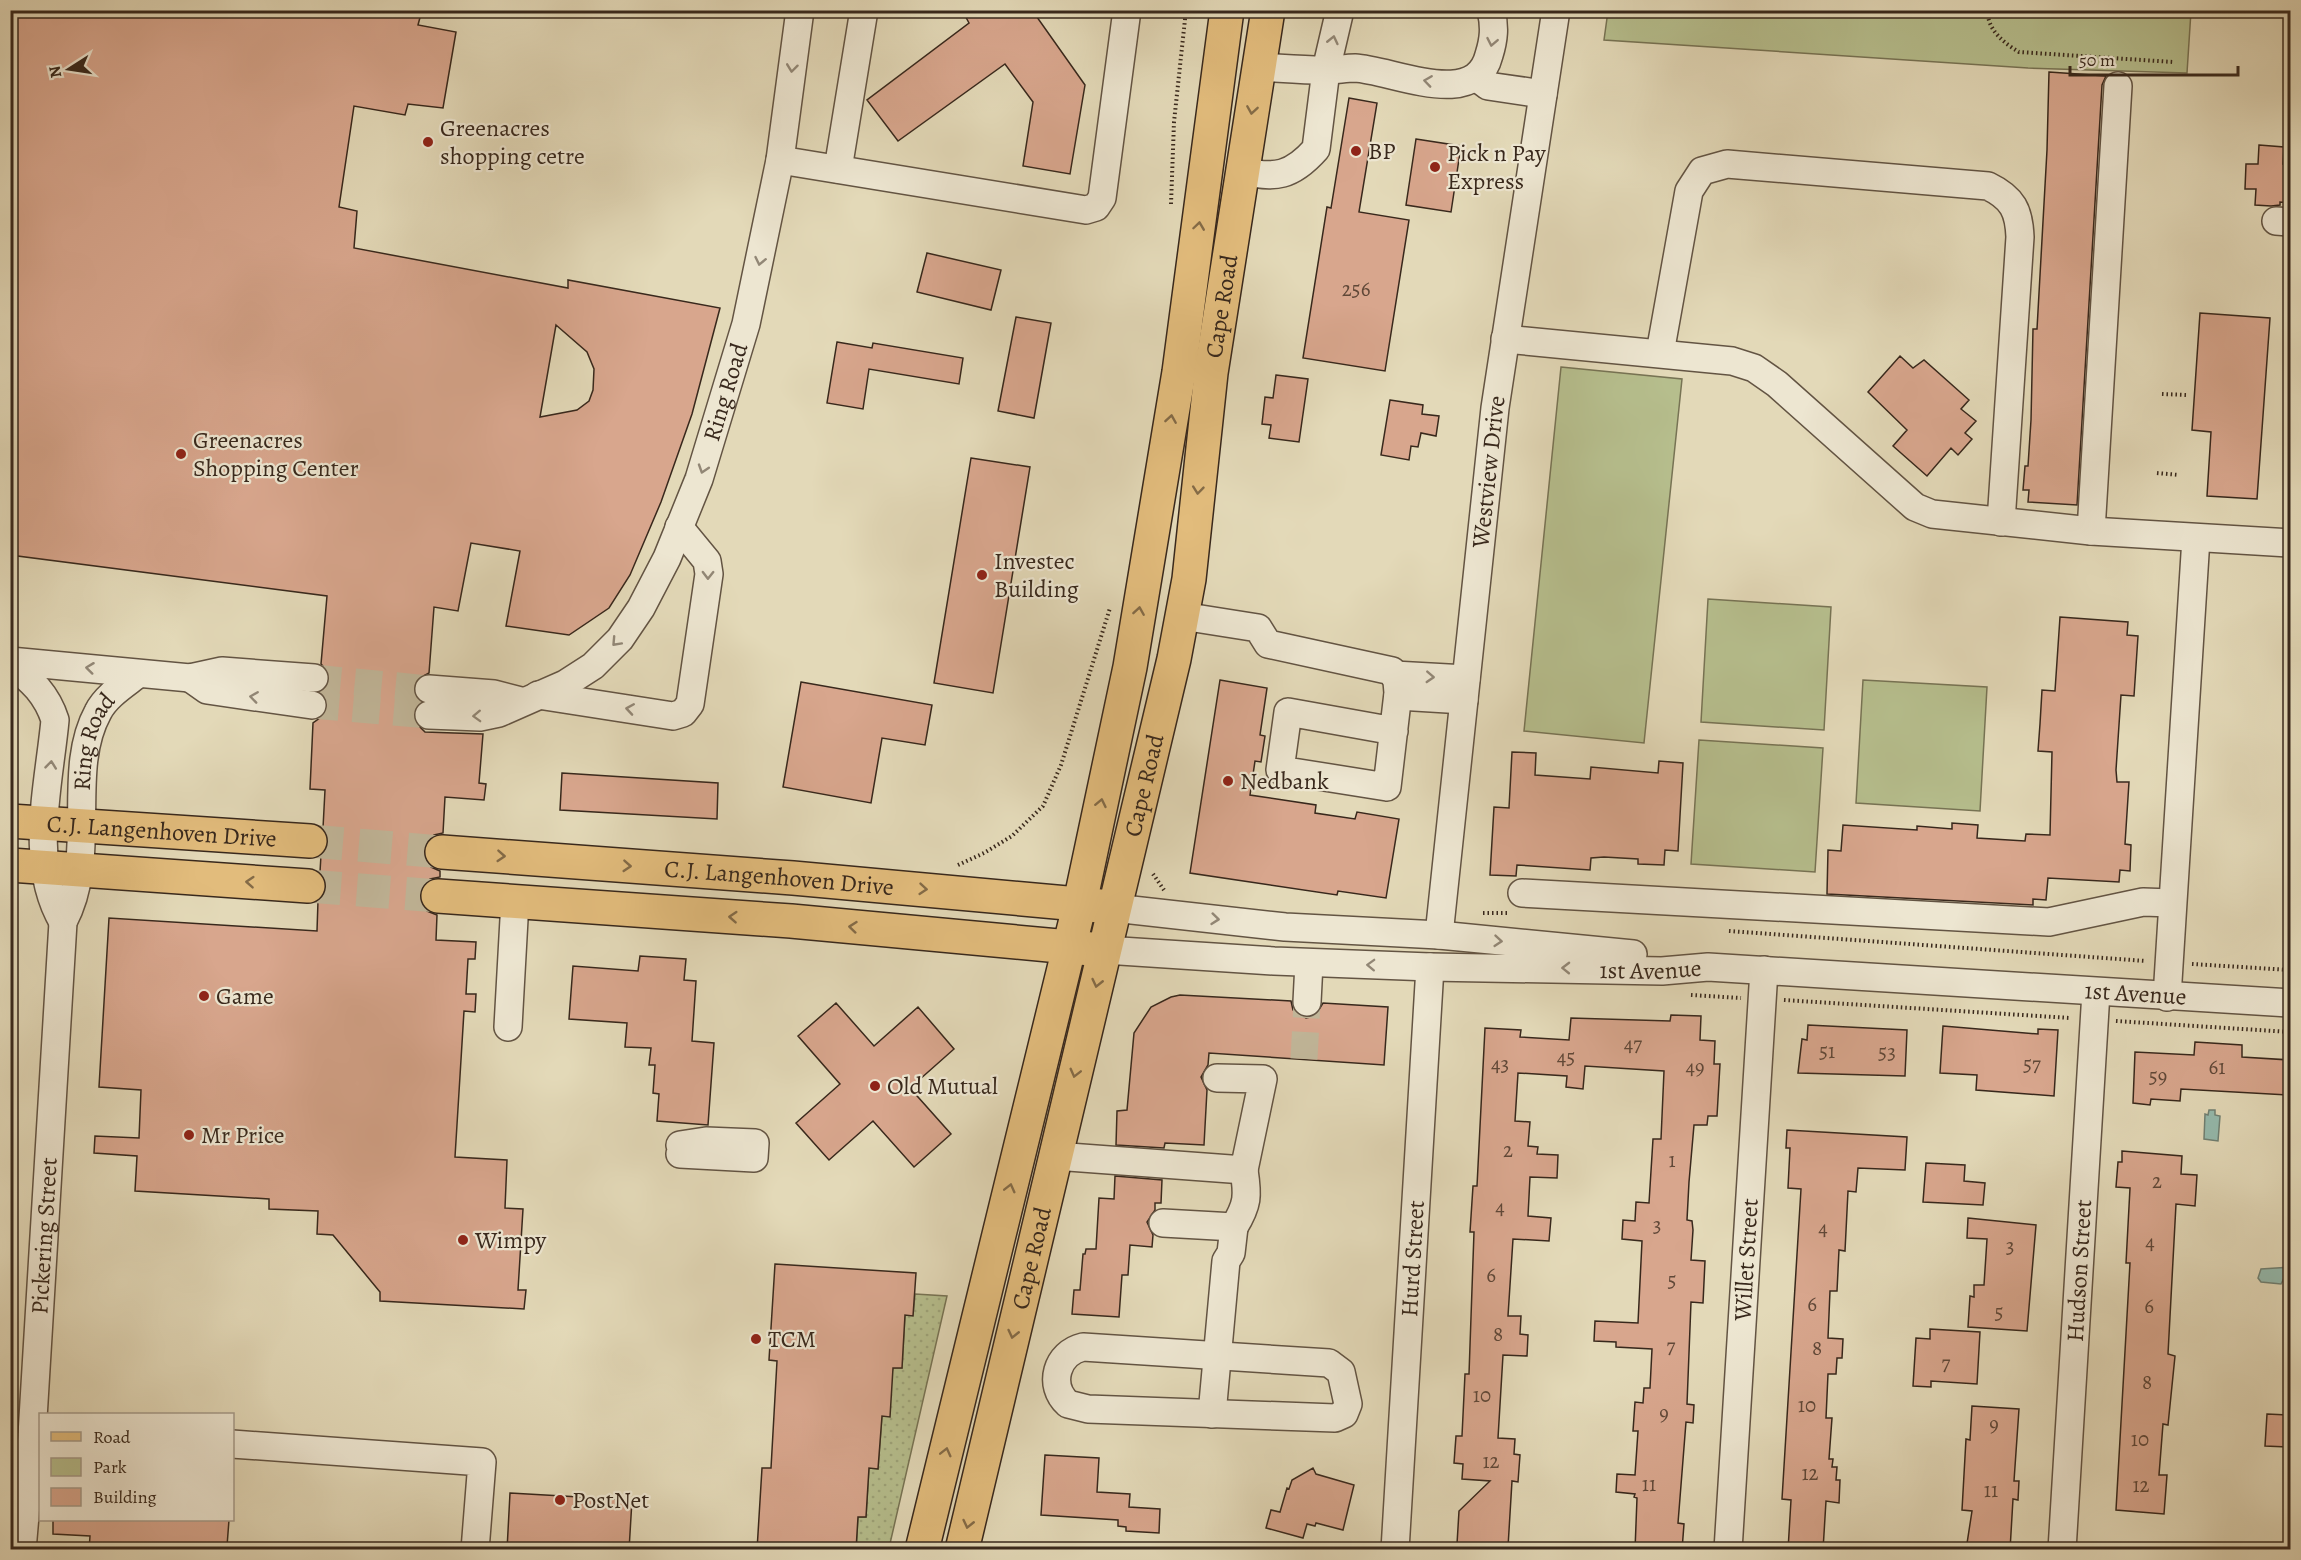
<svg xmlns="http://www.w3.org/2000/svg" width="2301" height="1560" viewBox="0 0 2301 1560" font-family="Alegreya,serif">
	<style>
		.grass { fill: url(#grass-dots); stroke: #777354; stroke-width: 1.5 }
		.park { fill: #b6be8d; stroke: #777354; stroke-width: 1.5 }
		.water { fill: #95baad; stroke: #708073; stroke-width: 1.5 }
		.building { fill: #d8a68d; stroke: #38281c; stroke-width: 1.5; fill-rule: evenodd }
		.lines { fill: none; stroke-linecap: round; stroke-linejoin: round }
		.minor-tunnel { stroke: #c1b699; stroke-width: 27; stroke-dasharray: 27 14; stroke-linecap: butt }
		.major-tunnel { stroke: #c1b699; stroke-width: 33; stroke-dasharray: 33 16; stroke-linecap: butt }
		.minor-casing { stroke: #635443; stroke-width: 30 }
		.major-casing { stroke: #38281c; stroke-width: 36 }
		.path { stroke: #38281c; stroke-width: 4; stroke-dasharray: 1.5 3; stroke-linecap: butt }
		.minor { stroke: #ede6d1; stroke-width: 27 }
		.major { stroke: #e2bc7c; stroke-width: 33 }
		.oneway { stroke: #928776 }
		.oneway2 { stroke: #846b47 }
		.poi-dot { fill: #8f2418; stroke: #ede6d1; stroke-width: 2 }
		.labels { text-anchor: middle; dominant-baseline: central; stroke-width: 4.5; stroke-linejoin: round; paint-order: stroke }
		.number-label { font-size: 21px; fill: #604838 }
		.poi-label { font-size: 24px; fill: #38281c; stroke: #ede6d1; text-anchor: start }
		.street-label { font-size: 24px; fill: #38281c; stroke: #ede6d1 }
	</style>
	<defs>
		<pattern id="grass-dots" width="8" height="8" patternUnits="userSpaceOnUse" patternTransform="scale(1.5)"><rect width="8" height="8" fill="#b6be8d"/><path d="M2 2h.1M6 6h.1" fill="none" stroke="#9da379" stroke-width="1.8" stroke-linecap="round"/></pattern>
	</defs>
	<rect width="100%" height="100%" fill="#e3d9b8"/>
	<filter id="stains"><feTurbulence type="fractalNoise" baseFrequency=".00333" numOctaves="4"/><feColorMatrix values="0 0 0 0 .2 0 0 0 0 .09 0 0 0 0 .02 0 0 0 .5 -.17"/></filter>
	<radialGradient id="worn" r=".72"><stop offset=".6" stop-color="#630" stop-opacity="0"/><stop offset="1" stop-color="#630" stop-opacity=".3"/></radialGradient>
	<path class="grass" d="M915,1294l32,2 -58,252 -33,2 2,-33h8l3,-49 9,1 4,-53 11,-48h9l3,-53h8z"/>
	<path class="park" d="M1608,11v-1l583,1 -4,62 -159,-5 -424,-28z
		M1561,367l121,12 -38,364 -120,-12z
		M1708,599l123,8 -7,123 -123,-8z
		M1863,680l124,7 -7,124 -124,-8z
		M1699,740l124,8 -8,124 -124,-8z"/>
	<path class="water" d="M2209,1110h6v5l5,1 -2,25 -14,-2 1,-25 3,1z
		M2290,1267v5l-4,2 -5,10 -20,-2 -3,-4 3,-9z"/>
	<path class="building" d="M10,10h412l-4,15 38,7 -13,76 -35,-4 -3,11 -51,-9 -15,101 18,4 -3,37 214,40v-8l152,28 -28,106 -31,88 -31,73 -21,33 -40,27 -63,-9 14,-75 -49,-8 -13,68 -24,-4 -5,66 -13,7 -3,7 2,8 5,7 -7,12 2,8 10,10 58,2 -4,49 7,1 -2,16 -39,-3 -2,36 -9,2 -7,6 -4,10 2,10 6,6 9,4v6l-10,2 -7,6 -4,10 2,10 6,6 10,4 -1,25 40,2 -1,17h-7l-2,35h10l-1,18 -11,-1 -9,146 52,3 -2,48 18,1 -5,81h8l-2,19 -144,-8v-9l-47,-57 -16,-1 1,-23 -49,-2v-10l-134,-8 2,-35 -43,-3 1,-17 44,2 2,-48 -42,-3 10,-169 208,13 1,-30 6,-5 3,-9 -7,-15 1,-17 8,-13 -6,-14 2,-38 -15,-1 3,-66 11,-8 4,-8 -2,-8 -5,-7 6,-6 3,-7 -2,-8 -7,-7 6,-68 -317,-41zM556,325l31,27 7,17 -1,21 -4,11 -12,9 -37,7z
		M962,10h70l53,75 -15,89 -47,-8 10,-64 -28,-38 -107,77 -31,-41 102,-77z
		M2049,72l57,4 -4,9 -25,420 -49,-3 1,-12h-6l2,-24h3l3,-46 2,-91h4l10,-179z
		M1349,98l28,5 -18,109 50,8 -24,151 -82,-13 24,-151 4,1z
		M1416,139l45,7 -10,66 -45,-7z
		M2259,145l25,2 -1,17 7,1v38l-10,-1v3l-9,1 -16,-1 1,-16h-11l1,-25h12z
		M927,253l74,17 -10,40 -74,-18z
		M2200,313l70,5 -13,181 -50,-3 4,-64 -19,-2z
		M1016,317l35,6 -17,95 -36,-7z
		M837,342l35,6 1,-5 90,15 -4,26 -90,-15 -6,40 -36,-6z
		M1900,356l13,12 11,-8 45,40 -8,9 15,12 -11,12 7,6 -14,16 -7,-7 -24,28 -34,-30 14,-16 -39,-38z
		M1276,375l32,4 -9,63 -30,-4 2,-13 -9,-1 3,-27 8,1z
		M1390,400l33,5 -1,9 17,2 -3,20 -15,-3 -3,14 -7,-1 -2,14 -28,-5z
		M971,458l59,9 -37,226 -59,-10z
		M2060,617l68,5 -1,13 11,1 -4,60 -13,-1 -5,75 1,12h12l-4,62 6,1 -1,26 -10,-1 -1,12 -71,-4 -2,22 -13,-1v6l-206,-11 1,-44 13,1 2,-26 74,5v-4l35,3v-6l26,2 -1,13 48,3 1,-7 24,1 2,-83 -14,-1 2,-27 2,-34 13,1z
		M1220,680l47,8 -7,47 5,1 -4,26 -6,-1 -5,34 66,10 -1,8 40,6 2,-7 42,7 -13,79 -48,-7 -1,4 -147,-22z
		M801,682l131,23 -7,40 -43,-7 -11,65 -88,-16z
		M1512,752l24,1 -1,22 55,4 1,-12 67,6 1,-12 24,2 -5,88 -13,-1 -1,15 -26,-1v-5l-34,-2 -13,1 -1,12 -73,-5 -1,11 -26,-1 4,-68 15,1z
		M562,773l156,10 -1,36 -157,-9z
		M640,956l46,3 -2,21 12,1 -4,60 22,2 -6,82 -51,-4 2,-27 -6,-1 2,-28h-6l2,-17 -26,-1 2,-24 -58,-4 4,-53 65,5z
		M1180,995l111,6 2,9 13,8 9,-2 8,-13 65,4 -4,58 -175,-12 -1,12 -7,12 6,13 -3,55 -39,-2 -1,5 -48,-3 1,-34 10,-1 7,-77 17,-26 20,-10z
		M836,1003l38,43 44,-39 36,42 -44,39 41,46 -37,33 -41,-46 -44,39 -33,-37 44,-39 -42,-48z
		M1671,1015l30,1 -1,24 15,1 -1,23h6l-3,52h-9l-1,9h-13l-5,57 -2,38 5,1 1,9 -2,30 14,1 -2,42 -12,-1 -4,102 7,1 -1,18 -7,-1 -8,101 6,1 -2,26h-47l2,-52 -3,-1 1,-3 -19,-2 1,-18 18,1 3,-44h-5l2,-29 8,1 1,-15h6l2,-39 -36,-2v-5l-22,-1 1,-20 43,2 4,-82 -20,-2 1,-19 12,1 1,-19 13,1 4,-64h8l3,-68 -79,-5 -2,23 -17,-2 1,-11 -49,-3 -3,48 15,1 -2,24 10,1 -1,7 21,1 -1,23 -27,-1 -2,39 23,2 -2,23 -36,-2 -5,77h13l-1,18 8,1 -1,21 -24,-1 -5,83 17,1 -1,15 6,1 -2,27 -6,-1 -4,66 -51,-3 2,-33 31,-30 -28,-2 1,-15 -9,-1 2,-27h6l3,-62h4l5,-142h-4l3,-46h4l8,-158 36,2 -1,7 49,3 2,-22 99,3z
		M1808,1025l99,5 -2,46 -107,-3 4,-34 5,1z
		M1943,1026l95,8v-5l20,1 -4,66 -78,-6 1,-15 -37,-2z
		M2195,1042l47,3v12l48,3v35l-109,-6 -1,12 -29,-2 -1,6 -17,-2 2,-51 59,3z
		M1787,1130l120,7 -2,33 -47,-2 -2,24 -8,-1 -3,60 -6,-1 -2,41h-7l-2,47 15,1 -1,19h-5l-1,16h-8l-2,44h6l-3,41h4l-1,8h5l-1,13h4l-1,23 -13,-2 -3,49h-35l3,-50 -9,-1 19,-310 -13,-1 2,-40h-4z
		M2122,1151l60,5 -1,18 16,1 -2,31 -19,-2 -8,150 7,2 -7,69 -5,-1 -4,51h8l-3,39 -48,-4 14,-247h-4l4,-75 -14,-1 2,-25h4z
		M1926,1163l39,2 -1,16 21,2 -2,22 -60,-3z
		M1115,1176l47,4 -1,23h-6v7l-8,12 6,13 -1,12 -22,-2 -2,30h-6l-3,42 -47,-3 2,-24h6l3,-36h2l1,-5h10l3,-51 15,1z
		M1968,1218l68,7 -9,106 -59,-4 2,-31 4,1v-12h10l3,-46 -20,-1z
		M775,1264l141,9 -3,43 -8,-1 -3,53h-9l-3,49 -8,-1 -4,53 -9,-1 -3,49h-8l-2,33h-99l5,-82h9l6,-107 -8,-1z
		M1930,1329l50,3 -3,52 -46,-3v6l-18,-1 3,-48 14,1z
		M1972,1406l47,3 -5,72h5l-1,19 -5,-1 -3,51h-44l6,-39 -10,-1 4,-71 4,1z
		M2267,1414l23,1v32l-25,-1z
		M1045,1455l54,3 -2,34 33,2 -1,13 31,2 -1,24 -33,-2v-4l-8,-1v-6l-77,-5z
		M1313,1468l3,6 38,11 -11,45 -27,-7 -1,3 -8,-2 -4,14 -37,-10 5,-18 9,2 7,-24 2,1 3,-9z
		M510,1493l122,7 -3,50h-122z
		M53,1520h176l-2,26 -4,-1v5h-43v-3l-48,-4 -1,7h-42l1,-14 -37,-2z"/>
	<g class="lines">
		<path class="minor-tunnel" d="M314,678l115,11
			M312,705l117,10
			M1304,1059l3,-57"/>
		<path class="major-tunnel" d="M310,841l132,11
			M308,886l130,10"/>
		<g class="minor-casing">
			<g id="minor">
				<path d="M1259,67c21,1 42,3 64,3 10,1 21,-2 32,-2 38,2 120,43 134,-13 5,-16 6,-28 2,-45"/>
				<path d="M1476,77l12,9 55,8"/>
				<path d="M780,160l306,50 10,-3 6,-9 25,-188"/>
				<path d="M838,169l26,-159"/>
				<path d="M1242,171c33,8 50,5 74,-22l10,-79 14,-60"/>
				<path d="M2276,221l14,1"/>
				<path d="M1505,339l227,22 22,7 23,16 138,123 17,7 159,17 199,12"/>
				<path d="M1660,353l29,-162 13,-20 25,-7 261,22c25,12 31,25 32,51l-19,285"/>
				<path d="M2091,531l27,-445"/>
				<path d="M1182,616l76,12 10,16 124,27 5,10 1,12 -11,94 -107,-17 8,-58 106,19"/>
				<path d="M10,661l180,17 32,-7 92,7"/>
				<path d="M10,664c22,16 37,31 45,56 -6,65 -27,143 8,202"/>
				<path d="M1394,675l72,4"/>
				<path d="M190,678l17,12 105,15"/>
				<path d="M429,689l65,5 27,7"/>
				<path d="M538,695l135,21 10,-3 7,-9 19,-130 -2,-13 -28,-34"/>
				<path d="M1398,696l66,4"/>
				<path id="s1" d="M429,715l51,2 19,-4 66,-29 28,-18 27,-27 21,-31 26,-50 32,-79 47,-155 34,-164 20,-150"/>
				<path d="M1522,893l527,29 94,-20 29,1"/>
				<path d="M1114,908l171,19 154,8 194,19"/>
				<path id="s2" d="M1439,935l56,-527 61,-398"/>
				<path id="s3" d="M1105,950l169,11 156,6 232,4 46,-4 582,36"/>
				<path d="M2167,997l29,-459"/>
				<path d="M1307,1002l2,-39"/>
				<path d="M508,1027l7,-126"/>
				<path d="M680,1154l74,4 1,-15 -49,-2 -26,4"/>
				<path d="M1055,1156l189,14 19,-91 -46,-1"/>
				<path d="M1163,1223l71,4c14,-23 14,-31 10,-57"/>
				<path d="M1083,1347l246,16 12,9 7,32 -4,10 -9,4 -247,-9 -20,-5c-21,-19 -11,-51 15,-57z"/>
				<path d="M1212,1414l14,-153 5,-8 3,-26"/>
				<path d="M232,1444l250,18 -7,88"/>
				<path id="s4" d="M22,1550l10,-115 31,-513c36,-67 2,-150 35,-210 8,-16 26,-27 40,-38"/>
				<path id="s5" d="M1395,1550l35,-583"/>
				<path id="s6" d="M1728,1550l36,-580"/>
				<path id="s7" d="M2062,1550l34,-558"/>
			</g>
		</g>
		<g class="major-casing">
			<g id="major">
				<path id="s8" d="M10,821l300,20"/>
				<path id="s9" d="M442,852l351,26 307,28"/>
				<path d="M10,865l298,21"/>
				<path d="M438,896l353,25 300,28"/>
				<path d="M922,1550l158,-647 50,-236 49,-295 48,-362"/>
				<path id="s10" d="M962,1550l212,-891 15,-80 22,-206 57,-363"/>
			</g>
		</g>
		<path class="path" d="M1988,10c-2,19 17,34 31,42l154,10
			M1171,204l3,-82 12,-112
			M2162,394l25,1
			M2157,473l22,2
			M958,865l26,-12 28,-17 31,-30 18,-41 49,-157
			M1153,874l11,16
			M1483,913h26
			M1729,931l417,30
			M2192,964l98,6
			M1691,995l50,3
			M1784,1000l286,18
			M2116,1021l174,11"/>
		<use href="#minor" class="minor"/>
		<use href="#major" class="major"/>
	</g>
	<defs><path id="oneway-chevron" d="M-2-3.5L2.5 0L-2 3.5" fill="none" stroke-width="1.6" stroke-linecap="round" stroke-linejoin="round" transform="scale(1.5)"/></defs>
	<g class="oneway">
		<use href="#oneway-chevron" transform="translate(1333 40) rotate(-77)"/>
		<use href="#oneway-chevron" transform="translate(1492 42) rotate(101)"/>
		<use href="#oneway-chevron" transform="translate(792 68) rotate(97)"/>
		<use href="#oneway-chevron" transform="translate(1428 81) rotate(-172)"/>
		<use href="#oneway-chevron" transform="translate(760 261) rotate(102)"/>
		<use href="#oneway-chevron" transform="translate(703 469) rotate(108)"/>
		<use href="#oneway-chevron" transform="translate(708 575) rotate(91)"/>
		<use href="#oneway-chevron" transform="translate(616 642) rotate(133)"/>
		<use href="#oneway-chevron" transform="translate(90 668) rotate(-173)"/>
		<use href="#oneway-chevron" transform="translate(1430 677) rotate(3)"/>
		<use href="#oneway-chevron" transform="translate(254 697) rotate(-172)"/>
		<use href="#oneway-chevron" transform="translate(630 709) rotate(-171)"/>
		<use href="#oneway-chevron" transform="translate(477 716) rotate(178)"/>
		<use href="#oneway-chevron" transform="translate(51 765) rotate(-84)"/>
		<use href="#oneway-chevron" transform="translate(1215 919) rotate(6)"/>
		<use href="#oneway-chevron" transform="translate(1498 941) rotate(5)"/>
		<use href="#oneway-chevron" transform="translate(1371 965) rotate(-178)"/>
		<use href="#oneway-chevron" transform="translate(1566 968) rotate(-179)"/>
	</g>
	<g class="oneway2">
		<use href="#oneway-chevron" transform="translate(1252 110) rotate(99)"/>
		<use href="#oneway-chevron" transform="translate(1199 226) rotate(-82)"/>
		<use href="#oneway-chevron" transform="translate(1171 419) rotate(-81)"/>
		<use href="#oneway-chevron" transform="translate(1198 490) rotate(96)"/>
		<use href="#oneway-chevron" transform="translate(1139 611) rotate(-81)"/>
		<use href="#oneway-chevron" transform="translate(1101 803) rotate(-78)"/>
		<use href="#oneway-chevron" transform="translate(501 856) rotate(4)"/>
		<use href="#oneway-chevron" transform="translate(627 866) rotate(4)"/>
		<use href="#oneway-chevron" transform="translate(250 882) rotate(-176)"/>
		<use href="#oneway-chevron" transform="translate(923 889) rotate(5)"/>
		<use href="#oneway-chevron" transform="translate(733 917) rotate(-176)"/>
		<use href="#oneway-chevron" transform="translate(853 927) rotate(-174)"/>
		<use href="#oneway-chevron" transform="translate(1097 983) rotate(103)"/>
		<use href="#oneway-chevron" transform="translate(1075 1073) rotate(104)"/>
		<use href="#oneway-chevron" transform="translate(1010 1188) rotate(-76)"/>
		<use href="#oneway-chevron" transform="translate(1013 1334) rotate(103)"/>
		<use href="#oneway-chevron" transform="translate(946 1452) rotate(-76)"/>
		<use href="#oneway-chevron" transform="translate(968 1524) rotate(103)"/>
	</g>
	<g class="poi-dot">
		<circle cx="428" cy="142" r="6"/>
		<circle cx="1356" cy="151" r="6"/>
		<circle cx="1435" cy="167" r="6"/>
		<circle cx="181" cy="454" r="6"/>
		<circle cx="982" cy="575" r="6"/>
		<circle cx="1228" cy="781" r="6"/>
		<circle cx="204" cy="996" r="6"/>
		<circle cx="875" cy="1086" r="6"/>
		<circle cx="189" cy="1135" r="6"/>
		<circle cx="463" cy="1240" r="6"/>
		<circle cx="756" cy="1339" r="6"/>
		<circle cx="560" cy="1500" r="6"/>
	</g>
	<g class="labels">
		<g class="number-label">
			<text x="1356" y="289">256</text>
			<text x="1633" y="1044">47</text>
			<text x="1827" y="1051">51</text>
			<text x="1887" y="1052">53</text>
			<text x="1566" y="1057">45</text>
			<text x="1500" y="1064">43</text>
			<text x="2032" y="1064">57</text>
			<text x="1695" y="1067">49</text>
			<text x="2217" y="1067">61</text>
			<text x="2158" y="1076">59</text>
			<text x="1508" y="1150">2</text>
			<text x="1672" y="1160">1</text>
			<text x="2157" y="1181">2</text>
			<text x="1500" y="1207">4</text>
			<text x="1657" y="1225">3</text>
			<text x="1823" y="1228">4</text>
			<text x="2150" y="1242">4</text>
			<text x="2010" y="1246">3</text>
			<text x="1491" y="1275">6</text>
			<text x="1672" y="1280">5</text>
			<text x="1812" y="1304">6</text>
			<text x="2149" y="1306">6</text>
			<text x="1999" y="1312">5</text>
			<text x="1498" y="1334">8</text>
			<text x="1671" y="1346">7</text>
			<text x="1817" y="1348">8</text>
			<text x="1946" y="1363">7</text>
			<text x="2147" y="1382">8</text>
			<text x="1482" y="1395">10</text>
			<text x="1807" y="1405">10</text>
			<text x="1664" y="1413">9</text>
			<text x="1994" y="1424">9</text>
			<text x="2140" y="1439">10</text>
			<text x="1491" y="1461">12</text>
			<text x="1810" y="1473">12</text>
			<text x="1649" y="1484">11</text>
			<text x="2141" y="1485">12</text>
			<text x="1991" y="1490">11</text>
		</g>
		<g class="poi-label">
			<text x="440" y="128">Greenacres<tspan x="440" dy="28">shopping cetre</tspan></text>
			<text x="1368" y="151">BP</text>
			<text x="1447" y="153">Pick n Pay<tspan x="1447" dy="28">Express</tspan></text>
			<text x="193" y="440">Greenacres<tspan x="193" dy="28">Shopping Center</tspan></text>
			<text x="994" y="561">Investec<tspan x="994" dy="28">Building</tspan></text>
			<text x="1240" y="781">Nedbank</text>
			<text x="216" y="996">Game</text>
			<text x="887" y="1086">Old Mutual</text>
			<text x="201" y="1135">Mr Price</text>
			<text x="475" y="1240">Wimpy</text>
			<text x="768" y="1339">TCM</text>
			<text x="572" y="1500">PostNet</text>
		</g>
		<g class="street-label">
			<text stroke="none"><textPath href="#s10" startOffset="1272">Cape Road</textPath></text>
			<text stroke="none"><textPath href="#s1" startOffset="484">Ring Road</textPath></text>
			<text stroke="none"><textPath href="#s2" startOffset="466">Westview Drive</textPath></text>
			<text stroke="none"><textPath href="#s4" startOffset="814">Ring Road</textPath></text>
			<text stroke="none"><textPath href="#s10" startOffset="786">Cape Road</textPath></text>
			<text stroke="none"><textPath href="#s8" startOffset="152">C.J. Langenhoven Drive</textPath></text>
			<text stroke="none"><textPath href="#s9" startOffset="338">C.J. Langenhoven Drive</textPath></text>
			<text stroke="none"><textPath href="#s3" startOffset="546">1st Avenue</textPath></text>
			<text stroke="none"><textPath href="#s3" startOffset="1032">1st Avenue</textPath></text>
			<text stroke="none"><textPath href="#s4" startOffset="315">Pickering Street</textPath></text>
			<text stroke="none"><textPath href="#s10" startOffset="300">Cape Road</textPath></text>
			<text stroke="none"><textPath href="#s5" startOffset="292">Hurd Street</textPath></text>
			<text stroke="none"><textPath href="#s6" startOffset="291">Willet Street</textPath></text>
			<text stroke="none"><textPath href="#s7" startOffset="280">Hudson Street</textPath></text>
		</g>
	</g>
	<rect width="2301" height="1560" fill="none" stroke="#e3d9b8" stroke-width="36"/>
	<rect x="12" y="12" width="2277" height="1536" fill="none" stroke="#38281c" stroke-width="3"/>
	<rect x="18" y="18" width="2265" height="1524" fill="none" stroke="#38281c" stroke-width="1.5"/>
	<rect x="39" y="1413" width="195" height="108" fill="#ede6d1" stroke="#a59a89" stroke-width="1.5"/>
	<rect x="51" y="1432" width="30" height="9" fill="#e2bc7c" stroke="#a59a89" stroke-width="1.5"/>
	<text x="93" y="1443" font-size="18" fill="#38281c">Road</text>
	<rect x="51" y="1458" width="30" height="18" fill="#b6be8d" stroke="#a59a89" stroke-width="1.5"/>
	<text x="93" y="1473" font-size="18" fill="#38281c">Park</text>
	<rect x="51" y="1488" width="30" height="18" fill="#d8a68d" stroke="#a59a89" stroke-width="1.5"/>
	<text x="93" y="1503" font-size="18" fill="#38281c">Building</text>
	<g transform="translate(69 69) rotate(258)" stroke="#ede6d1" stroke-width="4.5" paint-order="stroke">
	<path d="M0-4.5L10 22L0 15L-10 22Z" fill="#38281c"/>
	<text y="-9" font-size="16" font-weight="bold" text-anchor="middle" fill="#38281c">N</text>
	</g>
	<path d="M2070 66v9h168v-9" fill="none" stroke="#38281c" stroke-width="3"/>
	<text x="2079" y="66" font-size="18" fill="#38281c" stroke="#ede6d1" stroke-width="4.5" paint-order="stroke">50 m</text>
	<rect width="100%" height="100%" filter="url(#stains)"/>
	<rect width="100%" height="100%" fill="url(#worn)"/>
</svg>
